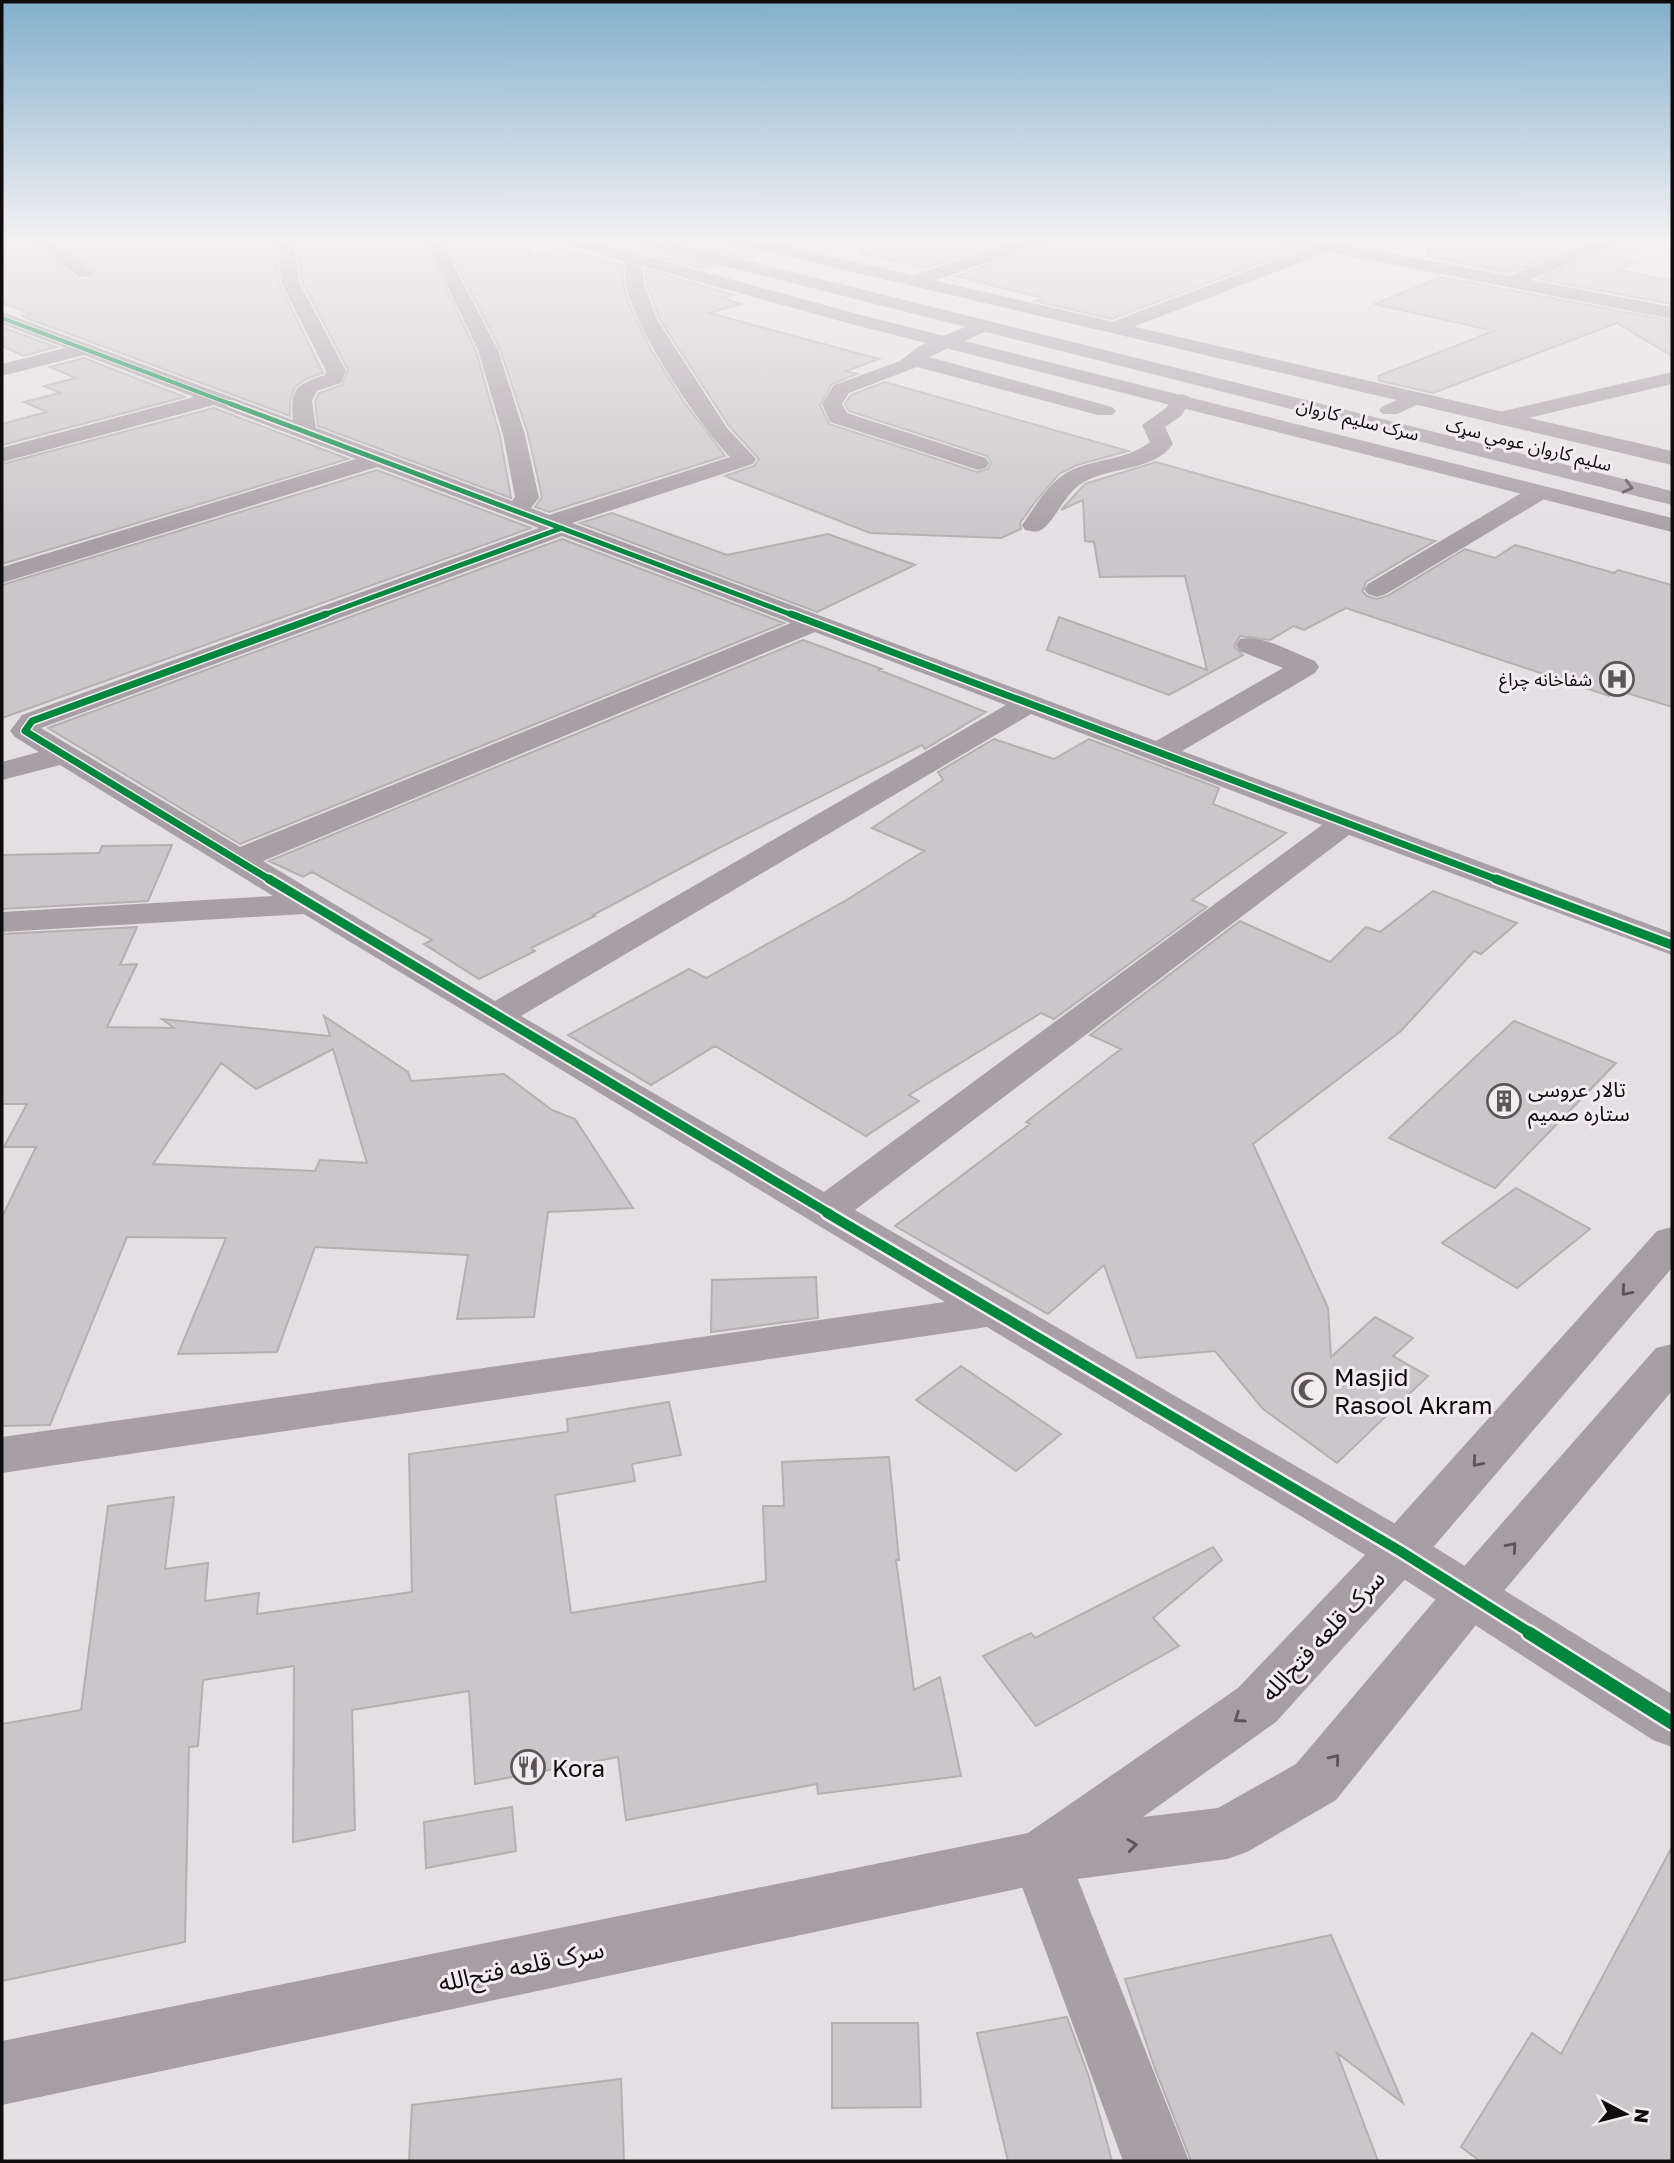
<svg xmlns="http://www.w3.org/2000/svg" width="1674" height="2163" viewBox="0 0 1674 2163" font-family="'Golos Text','Noto Sans Arabic',sans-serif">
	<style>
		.building { fill: #cac6c9; stroke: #b4b0b2; stroke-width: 2; fill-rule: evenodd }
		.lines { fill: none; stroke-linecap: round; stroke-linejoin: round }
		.minor { fill: #a89ea5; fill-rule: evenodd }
		.tertiary { fill: #a89ea5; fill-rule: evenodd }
		.secondary { fill: #a79ea5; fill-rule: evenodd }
		.primary { fill: #a9a0a7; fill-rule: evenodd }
		.cycleway-far5-casing { stroke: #f2ebf0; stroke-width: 6 }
		.cycleway-far4-casing { stroke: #f2ebf0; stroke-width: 8 }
		.cycleway-far3-casing { stroke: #f2ebf0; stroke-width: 10 }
		.cycleway-far2-casing { stroke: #f2ebf0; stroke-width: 13 }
		.cycleway-far1-casing { stroke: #f2ebf0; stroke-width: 15 }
		.cycleway-casing { stroke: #f2ebf0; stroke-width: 18 }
		.cycleway-far5 { stroke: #00873e; stroke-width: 4.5 }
		.cycleway-far4 { stroke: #00873e; stroke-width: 5 }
		.cycleway-far3 { stroke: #00873e; stroke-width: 7 }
		.cycleway-far2 { stroke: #00873e; stroke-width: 9 }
		.cycleway-far1 { stroke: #00873e; stroke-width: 10 }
		.cycleway { stroke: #00873e; stroke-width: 13 }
		.oneway { stroke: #5c565a }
		.oneway2 { stroke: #5b555a }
		.labels { text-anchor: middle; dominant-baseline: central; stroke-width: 6; stroke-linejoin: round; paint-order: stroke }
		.far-street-label { font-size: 18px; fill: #0f0c0e; stroke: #f2ebf0 }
		.far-poi-label { font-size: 18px; fill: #0f0c0e; stroke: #f2ebf0; text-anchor: end }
		.poi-label { font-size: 21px; fill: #0f0c0e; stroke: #f2ebf0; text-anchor: start }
		.near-poi-label { font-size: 24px; fill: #0f0c0e; stroke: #f2ebf0; text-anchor: start }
		.near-street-label { font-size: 24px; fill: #0f0c0e; stroke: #f2ebf0 }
	</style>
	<rect width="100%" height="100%" fill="#e4dfe2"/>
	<path class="building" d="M2,238h23l54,42h12l6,-7 -46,-35h223l5,45 44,90 -17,6 -11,8 -5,14v15l-269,-100 11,-1 -30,-13z
		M296,238h126l54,113 24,85 11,62 -193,-72 -3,-25 4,-8 23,-8 6,-15 -46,-89z
		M443,238h87v18l37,-6 55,15 2,23 6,19 23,46 31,49 41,54 -176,56 -14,-5 7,-10 -14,-63 -28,-85z
		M666,238h54l9,8 34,7 -17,5z
		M863,238h154l-91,30 -65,-15z
		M1052,238h221l4,7 21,4 -186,70 -77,-18 8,-3 -86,-22 91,-32z
		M1430,238h164l-85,35 -81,-17z
		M1626,238h36l-44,22 17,3 -16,7 53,11v23l-133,-25 83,-35z
		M638,247l77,19 -11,3 -62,-17z
		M644,269l90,26 -12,3 19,6 -32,9 170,46 -33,12 11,3 -25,10 -12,21 9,19 148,48 11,-3 3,-7 -4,-6 -138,-45 -4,-7 6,-9 34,-13 243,69 -51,14 -18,9 -24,28 -15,21 1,6 -20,9 -131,-5 -145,-57 29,-10 5,-7 -30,-33 -69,-106 -12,-32z
		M1441,277l231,44v35l-55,-33 -184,70 -53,-12 -2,-5 116,-45 -119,-27z
		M2,327l54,20 -32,9 -22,-10z
		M84,358l101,39 -183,48v-21l45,-12 -23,-10 36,-9 -16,-7 32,-8 -26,-11z
		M214,408l134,51 -346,105v-100z
		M1156,462l279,79 -69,41 -4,9 5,5 9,3 11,-3 78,-47 30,9 20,-13 99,28 4,-3 54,15v122l-55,-17 -8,6 -263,-88 -42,22 -10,-4 -24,14 -30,-4 -6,10 9,9 -74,40 -122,-45 12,-33 148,53 -22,-94 -85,1 -6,-35 -9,-1 -2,-41 -22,10 24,-26z
		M377,470l154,58 -529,190v-133z
		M612,513l115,42 101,-21 87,31 -98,47 -237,-89z
		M562,539l222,84 -544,221 -192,-116z
		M803,640l79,29 -3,1 107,42 -61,37 -3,-4 -207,105 -122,65 2,1 -64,32 4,3 -56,28 -55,-35 8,-4 -120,-68 -9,5 -34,-16z
		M994,739l60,20 35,-20 130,49 -6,16 73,29 -94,67 15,7 -153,112 -13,-6 -132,82 10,6 -53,35 -151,-90 -64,39 -83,-50 121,-66 17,9 139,-77 79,-50 -52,-23 71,-48 -5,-8z
		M172,845l-24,56 -146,8v-54l97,-2 3,-7z
		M1433,891l84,32 -36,31 -7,-3 -73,80 -148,113 75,164 3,49 44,-40 38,21 -20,18 35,20 -91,87 -74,-54 -48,-58 -78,7 -33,-93 -56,49 -153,-88 135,-102 -4,-2 95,-73 -31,-14 150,-114 90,41 36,-35 14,5z
		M137,927l-17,38 17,-1 -30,63 67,1 -12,-9 168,17 -6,-20 84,56 3,9 93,-7 48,36 23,9 58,89 -85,4 -14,105 -77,2 11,-64 -153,-8 -38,105 -99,2 48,-116 -99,-1 -77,188 -48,1v-209l34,-70h-32l23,-43h-25v-170zM333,1049l34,114 -47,-3 -5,11 -162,-7 68,-101 35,26z
		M1514,1021l102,42 -121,125 -106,-50z
		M1516,1188l74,41 -73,59 -75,-45z
		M816,1277l2,41 -107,14 1,-52z
		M961,1366l100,68 -45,37 -100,-71z
		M669,1402l12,53 -49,9 3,17 -80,14 16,118 195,-32 -3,-75h21l-2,-44 107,-5 10,103h-3l18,130 26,-13 21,99 -143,18 -1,-10 -191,36 -8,-63 -143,27 -6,-93 -117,19 3,120 -62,12 1,-176 -91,14 -5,66 -9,1 -4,195 -183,39v-257l79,-14 27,-204 66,-9 -9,72 43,-6 -3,38 54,-8 -2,21 155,-22 -3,-138 159,-22 -1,-13z
		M1213,1547l9,13 -69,58 26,28 -143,80 -53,-70 48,-23 4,5z
		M512,1807l4,44 -90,17 -2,-46z
		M1672,1847v314h-192l-19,-14 71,-114 29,21z
		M1331,1935l72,168 -66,-50 41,108h-187l-37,-95 -29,-87z
		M1067,2017l22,60 23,84h-104l-31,-128z
		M832,2023h86l3,84 -89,1z
		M621,2079l3,82h-215l3,-56z"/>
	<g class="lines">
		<path class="minor" d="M28,238h19l47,35 -3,4h-12z
			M277,238h16l6,44 47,89 -5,12 -24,8 -5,10 4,27 196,73 3,-4 -12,-62 -25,-85 -54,-112h16l58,112 27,85 14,63 -8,10 18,7 181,-58c-31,-32 -94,-126 -103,-169 -2,-10 -2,-22 -3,-32l3,-4h12l6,37 13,32 69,107 29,31 -3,5 -181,59 584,218 127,-73 -43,-17 -4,-6 4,-6c23,-5 53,14 75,22l4,6 -4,6 -133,78 490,182v22l-323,-120 -494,375 563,327 254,157v53l-19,-7 -271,-175 -395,-238 -985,146v-36l943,-135 -641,-388 -302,18v-20l271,-16 -213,-131 -58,15v-18l37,-10 -24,-15 -5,-6 12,-16 517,-187 -162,-61 -375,116v-16l354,-108 -142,-54 -212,57v-14l192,-51 -110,-42 -82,21v-12l63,-16 -63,-24v-12l291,108c-3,-31 3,-36 32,-45l1,-4 -45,-89zM562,536l229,87 -551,224 -199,-119zM815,632l191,73 -511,296 -232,-140zM1031,714l291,111 -498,367 -303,-176z
			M1025,238h24l-2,4 -126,43h-12l-3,-4 3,-4z
			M1276,238h34l199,38 92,-38h22l-2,4 -91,38 142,27v12l-344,-67 -205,79h-14l-2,-4 2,-4 199,-75 -30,-6z
			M984,319l9,6 -2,4 -62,28 183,50 4,4 -4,4h-14l-181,-48 -68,26 -7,11 5,9 139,45 3,5 -3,5 -8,2 -148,-48 -8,-18 12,-19 66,-24 19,-15z
			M1672,372v12l-169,40 -8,-1 -3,-5 3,-5z
			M1181,394l7,2 3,4 -10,16 -16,11 8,17c-20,28 -62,22 -89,38 -20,11 -29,40 -43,48 -5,3 -10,1 -16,0l-3,-5c13,-18 26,-42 46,-53 26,-14 58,-11 82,-30l-8,-17 24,-17 8,-12z
			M1538,486l8,2 4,5 -4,5 -160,96 -9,3 -9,-3 -4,-5 4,-5 162,-96z
			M1040,1830l21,8 8,19 120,304h-66l-112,-304 8,-19z"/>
		<path class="tertiary" d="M554,238h26l281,77 811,203v14l-825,-209 -291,-81z
			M722,238h29l921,213v14l-942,-222z"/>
		<path class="secondary" d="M1672,1227v41l-254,297 -142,157 -133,95 75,-9 78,-44 156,-184 204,-232 16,-4v47l-184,219 -152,190 -89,52 -20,7 -187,25 -1038,221v-64l1026,-208 210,-145 144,-151 275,-306z"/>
		<path class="primary" d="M627,238h28l1017,253v14l-1043,-263z
			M1416,392l7,2 3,4 -3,4 -26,12h-14l-4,-4 4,-4z"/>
		<g class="cycleway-far5-casing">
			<path id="cycleway-far5" d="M2,318l234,88"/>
		</g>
		<g class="cycleway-far4-casing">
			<path id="cycleway-far4" d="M231,404l564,212
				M321,616l241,-88"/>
		</g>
		<g class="cycleway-far3-casing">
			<path id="cycleway-far3" d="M791,614l710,267
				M272,881l-247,-150 7,-10 294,-107"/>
		</g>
		<g class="cycleway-far2-casing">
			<path id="cycleway-far2" d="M269,879l561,335
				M1496,879l176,66"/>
		</g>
		<g class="cycleway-far1-casing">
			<path id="cycleway-far1" d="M827,1213l573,338 132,83"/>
		</g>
		<g class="cycleway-casing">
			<path id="cycleway" d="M1529,1633l143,90"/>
		</g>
		<use href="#cycleway-far5" class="cycleway-far5"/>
		<use href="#cycleway-far4" class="cycleway-far4"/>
		<use href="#cycleway-far3" class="cycleway-far3"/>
		<use href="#cycleway-far2" class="cycleway-far2"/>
		<use href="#cycleway-far1" class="cycleway-far1"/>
		<use href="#cycleway" class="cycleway"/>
	</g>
	<defs><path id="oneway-chevron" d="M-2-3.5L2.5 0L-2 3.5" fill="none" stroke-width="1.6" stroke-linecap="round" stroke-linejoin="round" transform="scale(1.75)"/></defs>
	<use class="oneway" href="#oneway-chevron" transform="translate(1628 487) rotate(14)"/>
	<g class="oneway2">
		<use href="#oneway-chevron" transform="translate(1626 1291) rotate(131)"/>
		<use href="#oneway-chevron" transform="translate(1477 1462) rotate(131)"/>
		<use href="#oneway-chevron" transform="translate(1512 1547) rotate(-49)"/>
		<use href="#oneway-chevron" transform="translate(1239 1718) rotate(145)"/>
		<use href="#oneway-chevron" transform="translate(1335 1759) rotate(-51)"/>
		<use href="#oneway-chevron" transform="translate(1132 1845) rotate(-7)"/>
	</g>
	<linearGradient id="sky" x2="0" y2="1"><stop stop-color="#82b0ce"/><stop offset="0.44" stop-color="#f3f1f2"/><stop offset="1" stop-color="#f3f1f2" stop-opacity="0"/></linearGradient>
	<rect width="1674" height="541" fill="url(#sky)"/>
	<defs>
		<g id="hospital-ring" transform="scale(1.75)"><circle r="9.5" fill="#f2ebf0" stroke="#5a5658" stroke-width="1.5"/><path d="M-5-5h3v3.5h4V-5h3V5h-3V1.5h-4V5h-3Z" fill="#5a5658"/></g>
		<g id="building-ring" transform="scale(1.75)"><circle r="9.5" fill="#f2ebf0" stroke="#5a5658" stroke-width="1.5"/><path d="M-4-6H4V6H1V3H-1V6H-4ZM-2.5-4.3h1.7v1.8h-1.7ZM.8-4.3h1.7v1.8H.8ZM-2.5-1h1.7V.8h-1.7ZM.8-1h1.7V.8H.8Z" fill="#5a5658"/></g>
		<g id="mosque-ring" transform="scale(1.75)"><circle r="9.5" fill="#f2ebf0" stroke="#5a5658" stroke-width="1.5"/><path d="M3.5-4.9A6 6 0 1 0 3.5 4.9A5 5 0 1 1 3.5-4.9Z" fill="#5a5658"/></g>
		<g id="restaurant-ring" transform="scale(1.75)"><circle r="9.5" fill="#f2ebf0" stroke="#5a5658" stroke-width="1.5"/><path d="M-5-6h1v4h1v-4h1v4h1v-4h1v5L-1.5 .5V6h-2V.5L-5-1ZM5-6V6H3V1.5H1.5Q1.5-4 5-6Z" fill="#5a5658"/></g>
	</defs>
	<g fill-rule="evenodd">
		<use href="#hospital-ring" x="1617" y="679"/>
		<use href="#building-ring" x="1504" y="1101"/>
		<use href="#mosque-ring" x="1309" y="1390"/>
		<use href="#restaurant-ring" x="528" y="1767"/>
	</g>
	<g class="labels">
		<g class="far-street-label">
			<text transform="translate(1358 419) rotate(14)">سرک سلیم کاروان</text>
			<text transform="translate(1529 444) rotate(14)">سلیم کاروان عومي سړک</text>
		</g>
		<g class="far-poi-label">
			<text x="1592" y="679">شفاخانه چراغ</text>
		</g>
		<g class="poi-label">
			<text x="1528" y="1089">تالار عروسی<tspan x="1528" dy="24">ستاره صمیم</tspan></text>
		</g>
		<g class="near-poi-label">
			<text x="1334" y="1376">Masjid<tspan x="1334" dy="28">Rasool Akram</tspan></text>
			<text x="552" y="1767">Kora</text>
		</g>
		<g class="near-street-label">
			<text transform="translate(1322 1635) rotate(-47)">سرک قلعه فتح‌الله</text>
			<text transform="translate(521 1965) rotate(-12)">سرک قلعه فتح‌الله</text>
		</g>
	</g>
	<rect width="1674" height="2163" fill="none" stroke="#0f0c0e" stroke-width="7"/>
	<g transform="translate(1625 2114) rotate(97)" stroke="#f2ebf0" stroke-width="5" paint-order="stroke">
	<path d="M0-5L12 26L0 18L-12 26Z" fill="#0f0c0e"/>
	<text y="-10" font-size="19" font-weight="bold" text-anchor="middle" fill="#0f0c0e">N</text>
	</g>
</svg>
